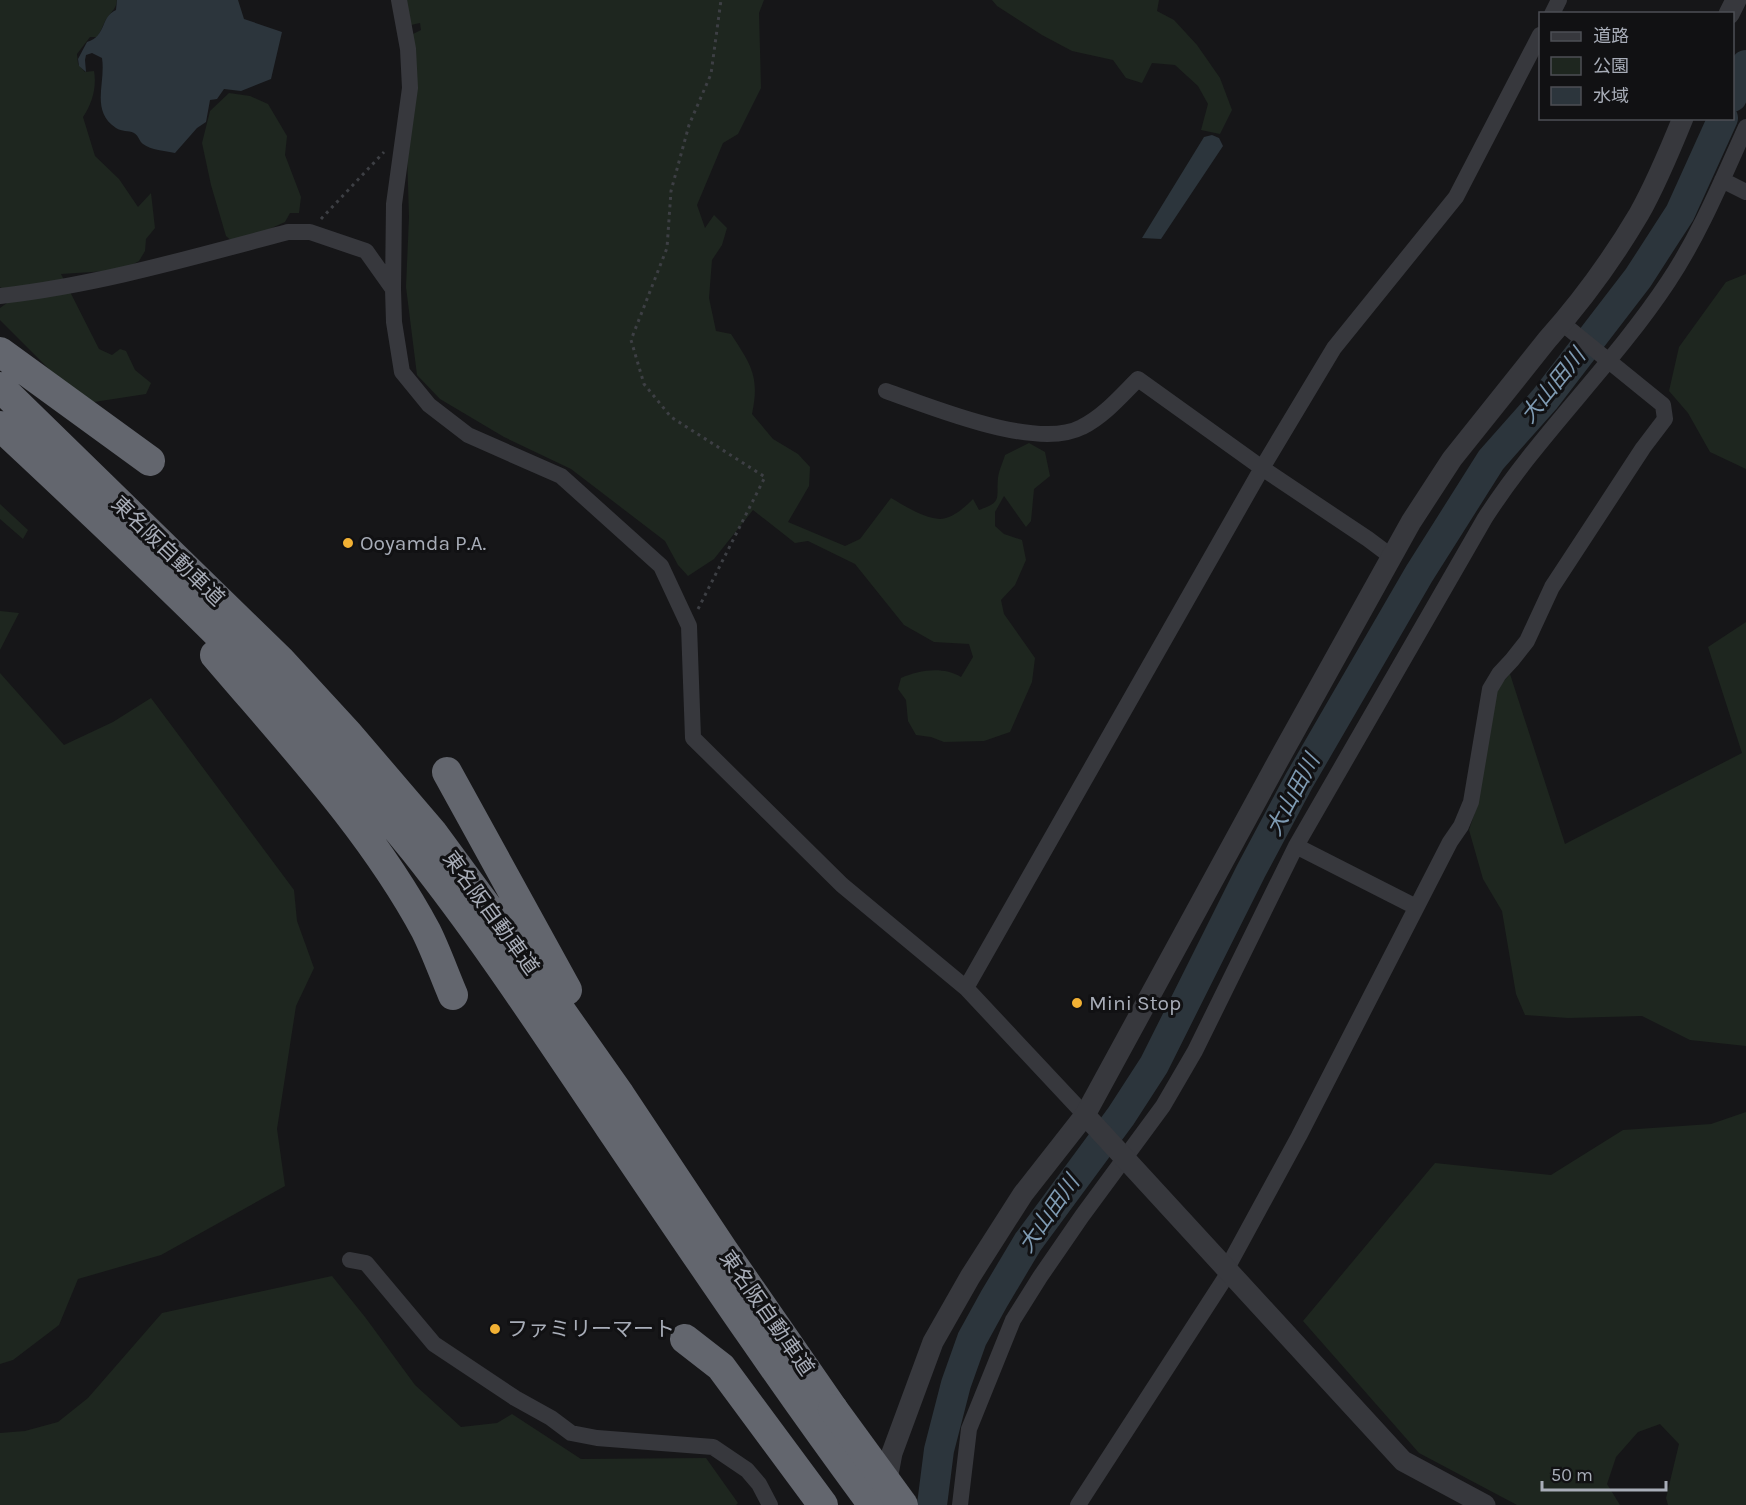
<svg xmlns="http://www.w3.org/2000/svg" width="1746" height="1505" viewBox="0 0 1746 1505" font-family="Karla,'Noto Sans JP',sans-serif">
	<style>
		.green { fill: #1e261f }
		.water { fill: #2c353c }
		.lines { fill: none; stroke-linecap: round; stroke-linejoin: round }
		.river { stroke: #2c353c; stroke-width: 30 }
		.path { stroke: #3d3f44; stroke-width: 3; stroke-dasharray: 3 4.5; stroke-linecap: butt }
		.minor { stroke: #37383d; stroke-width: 16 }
		.tertiary { stroke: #37383d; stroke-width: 21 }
		.motorway { stroke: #63666e; stroke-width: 30 }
		.motorway-bridge { stroke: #63666e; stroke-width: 30 }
		.poi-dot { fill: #f2b134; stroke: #111113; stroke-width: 2 }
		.labels { text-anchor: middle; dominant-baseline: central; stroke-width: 6; stroke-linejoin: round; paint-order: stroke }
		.poi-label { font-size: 21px; fill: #a8adb8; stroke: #111113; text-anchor: start }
		.street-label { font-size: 21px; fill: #a8adb8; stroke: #111113 }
		.water-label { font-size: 22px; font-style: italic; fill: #7f9bb3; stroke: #111113 }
	</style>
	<rect width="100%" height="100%" fill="#161618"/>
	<path class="green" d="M0,0h117c-1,9 -5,11 -10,18 -4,6 -5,12 -10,19h-7l-13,17 1,10 7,8 9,-1c3,16 -2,33 -11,46l12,39 24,23 19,28 13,-14 4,35 -9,11 -1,12 -6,10 -16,9 -62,4 38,75 13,6 8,-6 6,2 9,19 16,13 -5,11 -52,8 -25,-13 -69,-69v-12l7,-5 -2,-13 -5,-3z
		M401,0h363l-5,13 2,75 -23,46 -15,9 -26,62 8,23 9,-13 13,13 -5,17 -10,15 -3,38 7,33 15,3c20,31 29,42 21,80l21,25 25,15 12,13 -1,19 -21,36 57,24 15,-7 31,-41c14,8 32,20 49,21 12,0 25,-12 33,-20l6,11c24,-8 17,-12 19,-32 1,-8 5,-16 7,-23l24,-12 16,9 5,24 -16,13 -3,32 -5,6 -22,-31 -9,16v14l9,8 18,6 4,20 -11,25 -14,15 3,14 31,44 -3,24 -22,50 -26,9 -40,1 -13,-5 -15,-2 -8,-14 -2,-21 -8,-11 3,-11c18,-8 42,-12 60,-1l12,-20 -4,-13 -35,-2 -30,-17 -49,-61 -47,-23 -13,2 -42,-33 -39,49 -26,17 -10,-11 -13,-24 -94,-72 -67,-32 -64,-38 -23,-24 -11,-88 3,-70 -5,-161 9,-22 8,-4 -1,-7 -9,2z
		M992,0h167l-2,11 17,9 23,25 23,33 12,32 -12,24 -19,-4 7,-26 -10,-18 -23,-21 -23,-2 -10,20 -16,-5 -13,-18 -41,-9 -30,-16 -45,-29z
		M229,93l21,3 18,8 19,32 -2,19 16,42 -2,16h-9l-5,9 -50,22 -9,-8 -15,-51 -9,-42 8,-32z
		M1746,274v195l-36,-17 -22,-39 -19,-22 10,-44 47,-65z
		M0,504l28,26 -5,9 -23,-20z
		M0,611l19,2 -19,37z
		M1746,622v424l-56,-6 -48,-24 -74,2 -43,-3 -9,-21 -14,-83 -19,-32 -14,-49 8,-24 18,-115 15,-17 55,170 177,-91 -34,-106z
		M0,673l64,72 49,-23 38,-24 143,192 3,31 17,47 -18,38 -19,123 8,57 -124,69 -83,24 -19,46 -46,35 -13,4z
		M1746,1112v393h-78l-2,-7 13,-54 -19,-20 -22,8 -22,25 -9,27 13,21h-103l-98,-52 -116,-132 132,-158 116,12 72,-45 88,-6z
		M332,1276l33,41 50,68 46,42 36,-4 15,-9 69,45 125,-1 32,45 -2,2h-736v-72l25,-2 33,-9 30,-24 74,-85z"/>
	<path class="water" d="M117,0h121l6,19 38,13 -11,47 -30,12 -17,-2 -7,10 -7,1 -4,22 -9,6 -22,25c-10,-2 -24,-3 -32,-9 -4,-3 -4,-8 -9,-11 -6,-3 -12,-1 -18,-5 -26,-17 -10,-45 -14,-70l-10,-5 -6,2 -1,5 1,12 -7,-6 -1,-7 9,-17c20,-6 13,-25 29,-32z
		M1212,135l7,3 4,8 -62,93 -19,-1 62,-101z"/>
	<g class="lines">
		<path class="river" d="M1732,97l14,-32
			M932,1505l7,-55 17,-66 16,-45 22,-40 34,-57 93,-126 33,-51 97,-194 48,-90 120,-207 72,-114 54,-61 93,-121 42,-65 43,-95"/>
		<path class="path" d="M321,219l63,-67
			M698,609l67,-132 -94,-60 -27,-33 -13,-44 36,-92 4,-57 18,-66 22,-51 10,-74"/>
		<path class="minor" d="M1552,14l7,-14
			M1722,180l24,12
			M393,289l1,-85 16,-116 -2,-39 -9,-49
			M0,296c98,-11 193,-39 288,-64h22l56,19 27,38 1,33 8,50 27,33 39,30 93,41 100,90 28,60 4,112 149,147 124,103 119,127
			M886,391c46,16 151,60 196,36 22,-11 39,-31 56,-48l124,89 106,71 24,18
			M1296,846l120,61
			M966,988l296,-520 72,-120 122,-151 84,-162
			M350,1260l16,3 68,81 81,54 36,20 20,15 26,5 116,9 34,23 12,14 11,21
			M1226,1270l73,-134 151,-294 11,-16 10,-24 19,-113 9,-15 13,-14 15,-19 25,-54 91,-139 22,-29 -2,-14 -101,-82
			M960,1505l9,-76 44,-109 27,-43 42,-61 81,-110 32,-55 101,-205 189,-328c54,-84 128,-153 183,-236 32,-48 54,-102 78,-155
			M1078,1505l151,-233"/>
		<path class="tertiary" d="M1729,14l7,-14
			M1085,1115l318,346 82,44
			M885,1490l7,-37 41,-111 37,-65 53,-83 62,-79 193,-354 133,-239 41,-63 95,-119c34,-38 66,-82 92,-126 17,-30 31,-64 44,-96"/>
		<path class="motorway" d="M0,352l150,109
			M0,387l280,273 69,75 83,97 72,98 116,165 103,155 110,159
			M0,426c145,136 291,270 415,425 70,88 131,182 194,275 86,127 172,255 264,379
			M215,655c74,87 157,175 211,276 10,20 18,43 27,64
			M447,772l120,218
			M685,1339l36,28 102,138"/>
		<path class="motorway-bridge" d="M833,1409l70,96"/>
	</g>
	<g class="poi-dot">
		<circle cx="348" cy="543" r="6"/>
		<circle cx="1077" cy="1003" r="6"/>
		<circle cx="495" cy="1329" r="6"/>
	</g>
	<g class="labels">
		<g class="poi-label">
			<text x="360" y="543">Ooyamda P.A.</text>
			<text x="1089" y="1003">Mini Stop</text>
			<text x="507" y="1329">ファミリーマート</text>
		</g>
		<g class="street-label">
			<text transform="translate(168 551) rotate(44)">東名阪自動車道</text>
			<text transform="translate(491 913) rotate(54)">東名阪自動車道</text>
			<text transform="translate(767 1313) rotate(55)">東名阪自動車道</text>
		</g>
		<g class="water-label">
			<text transform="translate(1553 386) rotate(-51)">大山田川</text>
			<text transform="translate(1293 795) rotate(-62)">大山田川</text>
			<text transform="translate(1049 1214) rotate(-55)">大山田川</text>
		</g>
	</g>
	<rect x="1539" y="12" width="195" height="108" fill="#111113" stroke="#4d4f55" stroke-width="1.5"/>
	<rect x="1551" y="32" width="30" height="9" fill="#37383d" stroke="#4d4f55" stroke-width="1.5"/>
	<text x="1593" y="42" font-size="18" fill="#a8adb8">道路</text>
	<rect x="1551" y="57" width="30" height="18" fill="#1e261f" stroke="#4d4f55" stroke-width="1.5"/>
	<text x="1593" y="72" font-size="18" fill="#a8adb8">公園</text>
	<rect x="1551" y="87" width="30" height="18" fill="#2c353c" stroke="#4d4f55" stroke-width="1.5"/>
	<text x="1593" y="102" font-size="18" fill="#a8adb8">水域</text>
	<path d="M1542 1481v9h124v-9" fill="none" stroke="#a8adb8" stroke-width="3"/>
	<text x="1551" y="1481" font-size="18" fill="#a8adb8" stroke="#111113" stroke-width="4.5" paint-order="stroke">50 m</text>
</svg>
